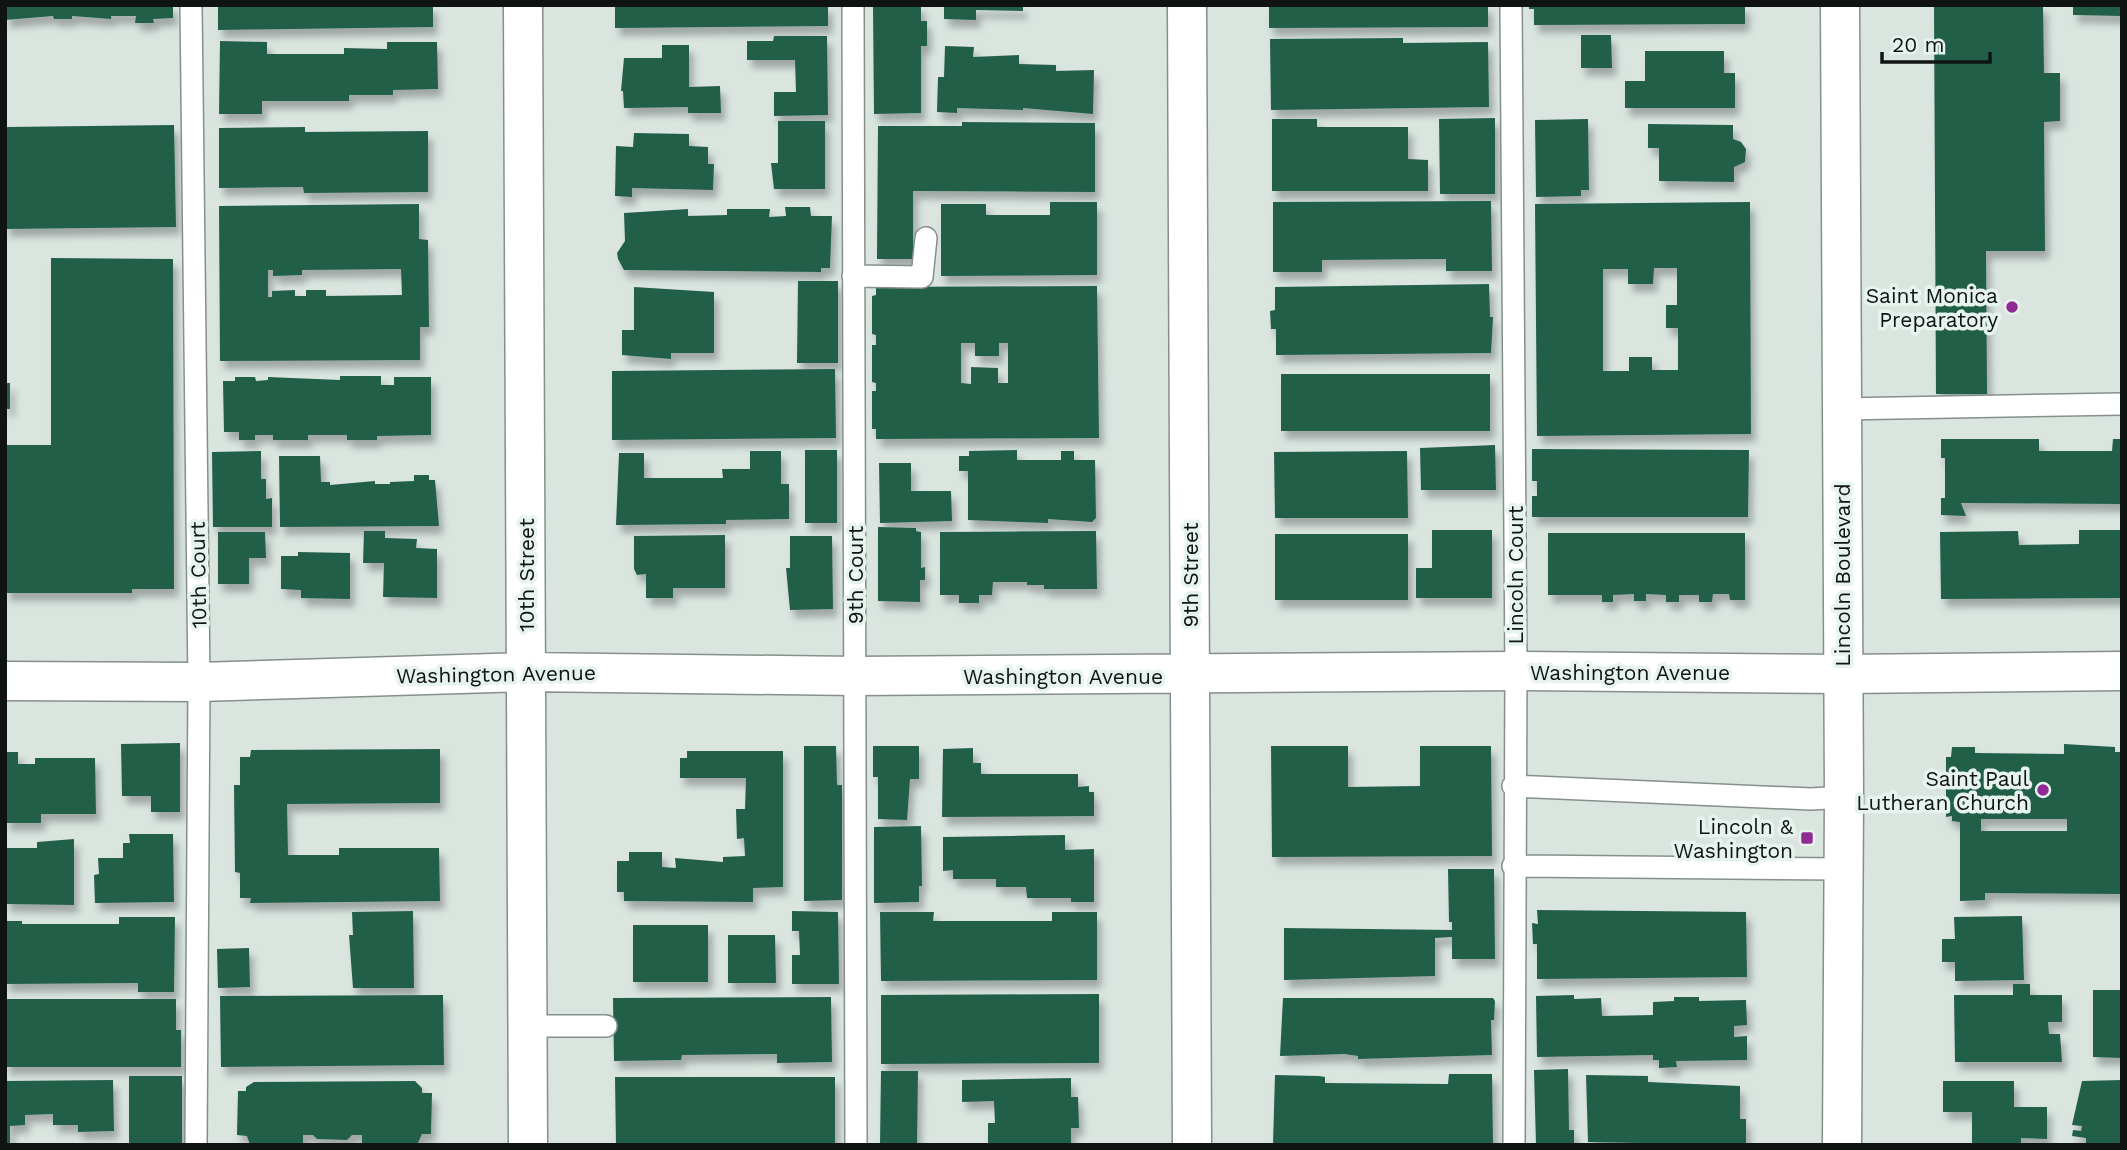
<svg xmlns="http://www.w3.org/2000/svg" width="2127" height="1150" viewBox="0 0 2127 1150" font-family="'Work Sans',sans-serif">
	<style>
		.building { fill: #235e4a; fill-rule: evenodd; filter: url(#shadow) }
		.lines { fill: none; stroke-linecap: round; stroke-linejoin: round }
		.service-casing { stroke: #85908b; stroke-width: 24 }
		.minor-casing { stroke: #85908b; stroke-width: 41 }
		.tertiary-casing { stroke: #85908b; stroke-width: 41 }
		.service { stroke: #fff; stroke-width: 21 }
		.minor { stroke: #fff; stroke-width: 38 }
		.tertiary { stroke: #fff; stroke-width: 38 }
		.poi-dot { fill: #8f2b92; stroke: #e7f3ed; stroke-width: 2.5 }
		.labels { text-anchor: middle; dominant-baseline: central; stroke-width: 7; stroke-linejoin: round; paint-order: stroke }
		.poi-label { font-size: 21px; fill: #0f1312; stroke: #e7f3ed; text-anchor: end }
		.street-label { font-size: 21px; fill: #0f1312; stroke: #e7f3ed }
	</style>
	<defs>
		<filter id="shadow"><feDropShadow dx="4.5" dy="8" stdDeviation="3.5" flood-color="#0004"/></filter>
	</defs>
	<rect width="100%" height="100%" fill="#dae5e0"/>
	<path class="building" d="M5,5h168v13l-20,1 1,4h-19l1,-7h-25v3l-39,-3v3h-18l-1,-3 -48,4z
		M218,5h215v22l-215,3z
		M615,5h213v21l-213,2z
		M873,5h48v16h6v25h-6v67l-47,1z
		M944,5h79v6l-47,-1v10l-32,-1z
		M1269,5h219v22l-219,1z
		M1529,5h216v19l-211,1v-16h-5z
		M1934,5h109l1,68h16v48l-16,1 1,129h-59l1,143h-51z
		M2073,5h49v11l-49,-1z
		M1581,35h30l1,33h-31z
		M774,36h53l1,79 -54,1v-24h22l-1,-32h-48v-19h26z
		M1403,38v5l85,-1 1,65 -218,3 -1,-71z
		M220,41l47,1v12h77v-6l43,1v-7h50l1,47 -45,1v5h-44v6h-87v13h-43z
		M662,45h27v42l31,-1 1,27h-33v-6l-64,1 -1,-17h-2l3,-33h38z
		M945,46l29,1 -1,10 46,-2v9l37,1v6l38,-1 -1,44 -70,-6v2l-66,-2v5l-20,-1 1,-35h6z
		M1645,51h79v22h11v35h-110v-27h20z
		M1495,118v76h-55l-1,-75z
		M1272,119h45v8h91v32l20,1v31h-156z
		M1588,119l1,71h-8v6l-45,1 -1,-77z
		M778,121h47v68h-51l-3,-26h7z
		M962,122l133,1v69l-182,-1v68h-36l1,-133h84z
		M1648,124l85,1v14l8,3 5,7 -1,13 -11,5v15l-75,-1v-33h-11z
		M174,125l2,102 -171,2v-102z
		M305,127v5l123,-1v61l-124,1 -1,-6 -84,1v-60z
		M634,133l55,1v12l19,1v17h6l-1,26 -81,-2v9l-17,-1 1,-50 17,1z
		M1491,201l1,70h-46v-12l-124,1v12h-49v-70z
		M1050,202h47v73l-156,1v-72h45v11h64z
		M1750,202l1,232 -214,2 -2,-232zM1654,268h23v37h-11v23h12v42h-26v-13h-23v14h-26v-102h25v15h25z
		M419,204v35l9,1 1,87h-9v33l-200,1 -1,-155zM401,269l1,26 -76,1v-6h-20v6h-11v-6l-23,1v6h-4v-27h5v6l29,-1v-5z
		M785,207h25l1,9h21l-2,52h-9v4l-197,-2 -6,-11 -1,-6 8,-12 -1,-28 64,-4v7l39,-1v-6h43l-1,8 17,-1z
		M51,258l122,1 1,330h-42v4h-127v-148h46z
		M798,281h40v82h-41z
		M1489,284l1,33h3l-2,36 -215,2v-26h-5l-1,-18 5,-1v-23z
		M1097,286l2,152 -223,1v-10h-4v-38h4v-8l-4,-1v-37h4v-10l-4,-1v-38l4,-1v-8zM961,343h14v13h24v-13h9v40h-10v-15l-27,-1v17l-10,-1z
		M634,287l80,5v61h-43v6l-49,-4v-25h12z
		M835,369l1,69 -224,2v-69z
		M1281,374h209v57h-209z
		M340,376h41v9h13v-8h37v58l-54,1v4h-30v-5h-39v5h-35v-5h-18v5h-16v-8h-15l-1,-51h12v-4h20l1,4 12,-1v-3l72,3z
		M5,383h5v26h-5z
		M1941,439h98v12h73l1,-12h9v65l-161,-1 5,13 -25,-1v-17h4v-40h-4z
		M1495,445l1,45h-75l-1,-42z
		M1532,449l217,1 -1,67h-216v-21h5v-15h-5z
		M805,450h32v73h-32z
		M1017,450v10h44v-9h13v9h21l1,58 -4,4 -44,-3v4l-80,-3v-49h-9v-15h10v-5z
		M261,451v28h5v20l6,-1v29h-59l-1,-75z
		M750,451h31v33h8v35l-63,1v4l-110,1 3,-72h25v25h79l-1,-9h28z
		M1407,451l1,67h-133l-1,-66z
		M279,456h41l1,26h9v3l45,-4v3h15v-2l24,-1v-6h15v5h6l4,46 -159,1z
		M879,463h32v28h40l1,30 -72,2z
		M878,527l38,1v3l5,1v36l4,-1v13h-5v22l-42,-1z
		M1432,530h60v68h-76v-30h16z
		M2079,530h43v68l-181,1 -1,-67 78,-1 1,14 60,-1z
		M364,531h21v7l32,1 -1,9 21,1v49l-54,-1 1,-34h-21z
		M1096,531l1,58h-53v-4h-17v-3h-34l-1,13h-13v8h-20v-8h-19v-63z
		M218,532h47l1,26h-17v26h-31z
		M1548,533h197v67h-15l-1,-6h-16l-1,8h-13v-7h-20v7h-13v-7l-20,-1v7h-12v-7l-21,1v7h-11v-7h-54z
		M1275,534h133v66h-133z
		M725,535v53h-52v10h-27v-24l-9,1 -3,-6v-33z
		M790,536h42l1,73 -43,1 -4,-42h4z
		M298,552l52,1v46l-49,-1v-8l-20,-1v-33h17z
		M180,743v69h-29v-16h-29l-1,-52z
		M2064,744l51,3v5h7v142l-137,-1v7l-25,1v-79l-8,-1v-5l-6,1v-60h5l1,-10h23v6l89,1zM1981,819h86v12h-86z
		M804,746h32l1,39h5v115l-38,1z
		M873,746h46v33h-9l-3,41 -29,-1v-42h-5z
		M1271,746h77v41l72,-1v-40h71l1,110 -220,1z
		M973,748v15h8v11h97v13l11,-1v6h5v24l-152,1 1,-68z
		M440,749v54l-153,1 1,51h51v-7h100l1,53 -190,2 1,-5h-11v-25l-5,-1 -1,-87h6v-28h10l1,-7z
		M687,751h96v136l-30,1v14l-129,-1v-9h-7v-31h12v-9h33v15l14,1 -1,-10 48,4v-5l22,-1 -1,-18 -7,1 -1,-30h9l1,-31h-66v-20h7z
		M5,752h13v12h17v-6h60l1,56h-55v9h-36z
		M921,826l1,60h-3v16l-45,1v-76z
		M129,834h44l1,68 -79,1 -1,-28 5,-1 -1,-16h25v-15h7z
		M1065,835v15l29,-1v53h-23v-4h-44l-1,-11h-30v-8h-43v-9l-10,1v-34z
		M74,839v66l-69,-1v-56h32v-6z
		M1448,869h46l1,90h-43v-22l-17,1v38l-151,4v-52l168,2v-8h-3z
		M1537,910l209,2 1,65 -210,2v-35h-4l-1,-21 6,1z
		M413,911l1,77h-61l-4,-53h4l-1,-23z
		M792,911l46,1 1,72h-47v-29h8l-1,-24h-7z
		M880,912h54l-1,9h119v-9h45v68l-216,1z
		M2022,916l2,64 -69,1v-19h-13v-23h13l-1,-22z
		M119,917h56l-1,75h-36v-9l-133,1v-63h17v3h97z
		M633,925h75v57h-75z
		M728,935h47l1,48h-48z
		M249,948l1,39 -32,1 -1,-39z
		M2013,984h17v11h32v27h-14l1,12h11l2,28h-107l-1,-67h59z
		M2093,990h29v68l-29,-1z
		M1099,994v69l-218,1v-69z
		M443,995l1,70 -223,2 -1,-71z
		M1574,995v4l27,-1 1,18 51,-1v-13l21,-1v-4h25v4l47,-1 1,25 -13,1v11l13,-1v24l-71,1 1,6 -18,1v-8h-6v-5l-116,2 -1,-61z
		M831,997l1,65 -55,1v-9l-95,1 -1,5 -67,1 -1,-63z
		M1283,998h210l2,3 -1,19h-3l1,35 -134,4v-3l-13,-2 -65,2z
		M5,999h171v31h5v37h-176z
		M1568,1069l1,61h5v15h-38l-2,-75z
		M881,1071h37l-1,74h-37z
		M1449,1074h43l1,71 -220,-1 2,-69 44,1 6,1v6l123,1z
		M1586,1075l62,1v6l92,4v33h6v26l-158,-3z
		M129,1076h53v69h-53z
		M615,1077h220v68h-219z
		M1071,1078v19h7l1,31h-8v17h-83v-22h7l-1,-22 -32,1v-22z
		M113,1080l1,51 -36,1v-7h-25v-11l-28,1v10l-15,1v19h-5v-64z
		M2122,1080v65h-36v-7l-14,-2 1,-6 8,1 1,-5 -10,-1 10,-44z
		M415,1081l7,7v5h10l-1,41h-9l-5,11h-55v-10h-10l-5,5 -30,-1 -4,-4h-10v10h-53l-3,-9 -10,-1 1,-44h8v-4l8,-5z
		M1943,1081h71v26h33v32l-26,-1v7h-49v-33h-29z"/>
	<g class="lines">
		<g class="service-casing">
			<path id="service" d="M191,5l8,677 -3,463
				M853,5l3,1140
				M1511,5l5,666 -2,474
				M853,276l69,1 4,-39
				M1841,409l281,-5
				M1513,786l298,13 33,-2
				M1513,866l329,3
				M528,1026h78"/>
		</g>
		<g class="minor-casing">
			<path id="minor" d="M523,5l5,1140
				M1187,5l5,1140
				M5,681l194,1 327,-10 329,4 661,-5 327,3 279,-3"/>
		</g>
		<g class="tertiary-casing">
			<path id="tertiary" d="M1840,5l4,792 -2,348"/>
		</g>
		<use href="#service" class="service"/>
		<use href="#minor" class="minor"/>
		<use href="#tertiary" class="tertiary"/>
	</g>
	<g class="poi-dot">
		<circle cx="2012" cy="307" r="7"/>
		<circle cx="2043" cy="790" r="7"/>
		<rect x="1800" y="831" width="14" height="14" rx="3.5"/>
	</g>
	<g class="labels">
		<g class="poi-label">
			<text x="1998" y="295">Saint Monica<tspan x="1998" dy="24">Preparatory</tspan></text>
			<text x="2029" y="778">Saint Paul<tspan x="2029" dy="24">Lutheran Church</tspan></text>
			<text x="1793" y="826">Lincoln &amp;<tspan x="1793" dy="24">Washington</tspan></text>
		</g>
		<g class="street-label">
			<text transform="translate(198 575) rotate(-91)">10th Court</text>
			<text transform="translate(526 575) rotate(-90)">10th Street</text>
			<text transform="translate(855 575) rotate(-90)">9th Court</text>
			<text transform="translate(1190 575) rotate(-90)">9th Street</text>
			<text transform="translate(1515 575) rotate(-90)">Lincoln Court</text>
			<text transform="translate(1842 575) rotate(-90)">Lincoln Boulevard</text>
			<text x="1630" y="672">Washington Avenue</text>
			<text transform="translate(496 674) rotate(-1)">Washington Avenue</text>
			<text x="1063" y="676">Washington Avenue</text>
		</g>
	</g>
	<rect width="2127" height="1150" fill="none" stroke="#0f1312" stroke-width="14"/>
	<path d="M1882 52v10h108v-10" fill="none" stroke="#0f1312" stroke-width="3.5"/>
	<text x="1892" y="52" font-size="21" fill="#0f1312" stroke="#e7f3ed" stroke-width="5" paint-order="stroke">20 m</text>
</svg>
